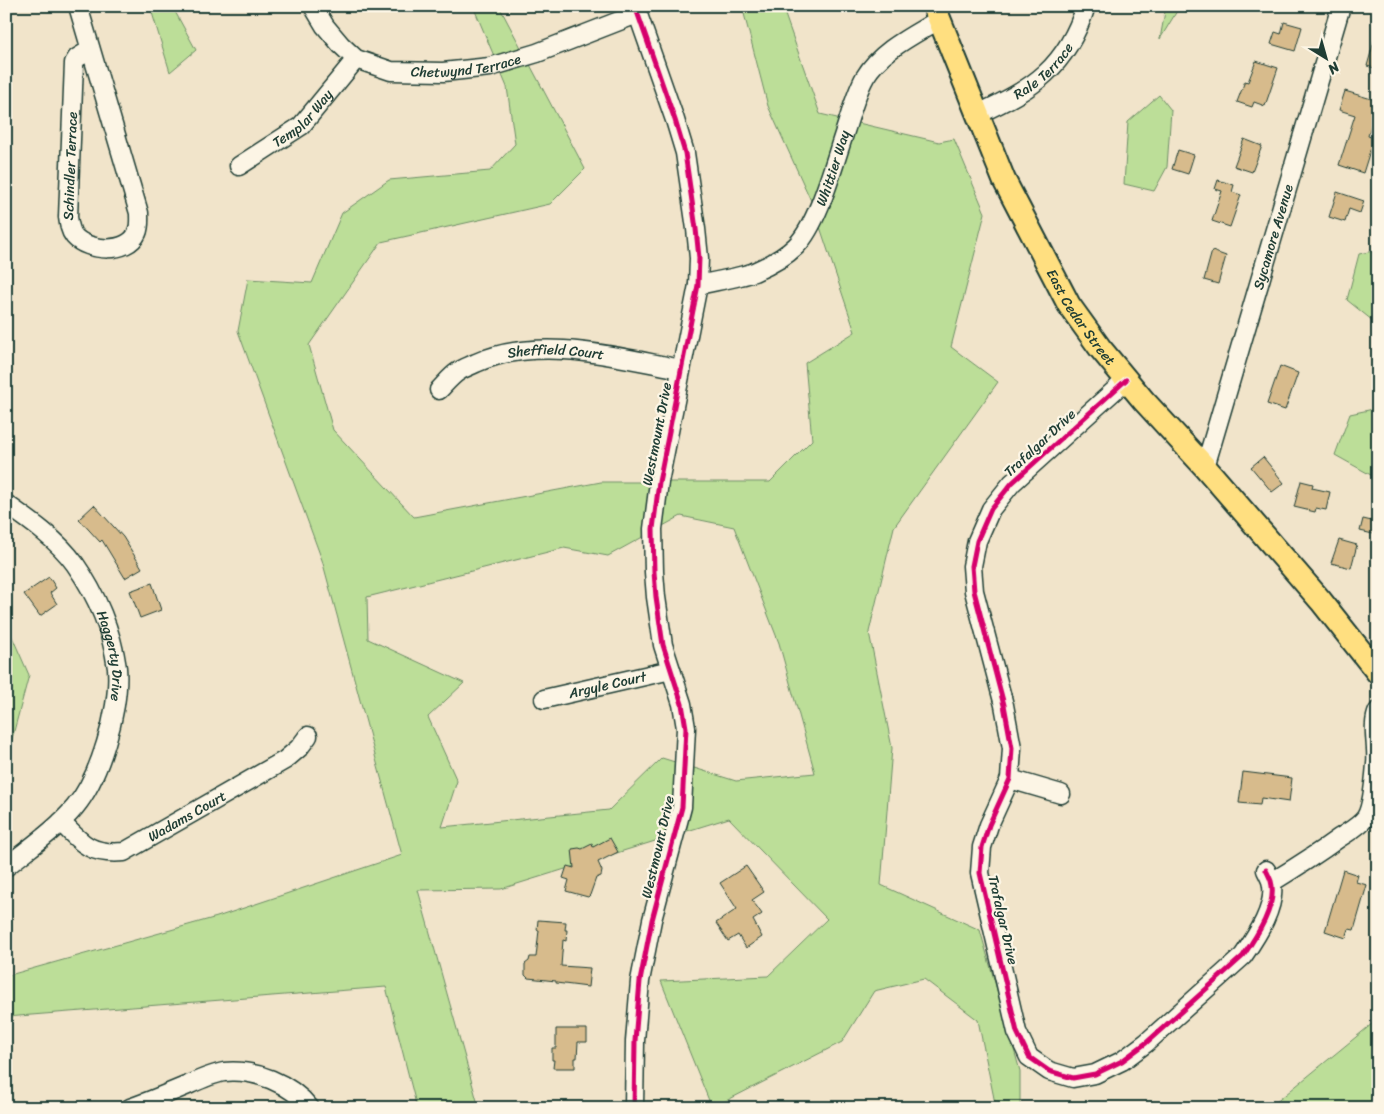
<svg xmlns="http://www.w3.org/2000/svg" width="1384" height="1114" viewBox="0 0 1384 1114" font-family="Sriracha,sans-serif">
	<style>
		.green { fill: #bcde98; stroke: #6e8e66; fill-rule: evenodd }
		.building { fill: #d7bb8c; stroke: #1f3d34 }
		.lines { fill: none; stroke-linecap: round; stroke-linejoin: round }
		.minor-casing { stroke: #1f3d34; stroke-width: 21 }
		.major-casing { stroke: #1f3d34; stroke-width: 26 }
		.minor { stroke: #fcf5e5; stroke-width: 18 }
		.major { stroke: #ffdf80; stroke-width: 22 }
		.cycleway-casing { stroke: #fcf5e5; stroke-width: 8 }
		.cycleway { stroke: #d6006c; stroke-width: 5 }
		.labels { text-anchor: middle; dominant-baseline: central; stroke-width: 4.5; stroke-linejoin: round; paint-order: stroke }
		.street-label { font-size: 14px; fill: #1f3d34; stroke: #fcf5e5 }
	</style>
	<rect width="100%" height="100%" fill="#f1e4ca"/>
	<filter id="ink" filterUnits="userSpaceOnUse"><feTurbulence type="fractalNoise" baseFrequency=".02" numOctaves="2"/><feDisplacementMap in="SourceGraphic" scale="10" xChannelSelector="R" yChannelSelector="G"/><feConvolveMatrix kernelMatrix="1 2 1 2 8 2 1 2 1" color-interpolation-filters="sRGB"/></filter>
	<g filter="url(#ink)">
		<path class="green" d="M150,6h22l24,44 -26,22z
			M473,6h26l86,163 -35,35 -169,38 -72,103 24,85 81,87 187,-35h169l42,-42 -7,-77 50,-31 -43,-129 -44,-97 -26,-100h45l-4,3 37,105 119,28 15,-3 31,74 -34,134 47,35 -104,145 -25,105 23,116 -11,137 99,45 40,141v37h-24l-18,-88 -54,-41 -50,12 -32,51 -130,66 -51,-127 107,-5 59,-57 -98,-101 -228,71 -83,1 61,218h-62l-31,-121 -380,30v-41l211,-59 185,-62 -80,-295 -84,-229 10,-52 64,4 30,-70 47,-33 101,-9 25,-27 -8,-57zM681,516l53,11 45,116 36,130 -79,8 -74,-23 -53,52 -167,17 15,-46 -29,-64 36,-34 -96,-44 -1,-42 197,-49 44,8z
			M1166,6h14l-20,33z
			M1159,95l12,15 -4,57 -13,24 -30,-7 4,-62z
			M1378,250v75l-31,-25 12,-46z
			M1378,408v71l-43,-24 15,-41z
			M6,623l23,52 -23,86z
			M1378,1019v89h-109z"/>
		<path class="building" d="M1284,22l18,5 -7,24 -24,-7 4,-12 6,2z
			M1375,38h3v31l-11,-3z
			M1256,61l22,7 -13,38 -11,-4 -2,5 -15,-5 8,-21 3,1z
			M1345,91l33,10 -10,35 6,2 -11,35 -24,-8 16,-50 -16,-5z
			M1244,139l18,7 -10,26 -18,-6z
			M1178,150l16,5 -6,19 -16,-5z
			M1218,180l16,5 -2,7 9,3 -11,32 -18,-6 10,-30 -7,-2z
			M1337,192l27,9 -4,12 -11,-4 -4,13 -16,-5z
			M1212,251l14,5 -8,28 -14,-4z
			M1280,366l18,7 -13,37 -18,-6z
			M1263,457l21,26 -12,9 -21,-25z
			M1301,481l12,3 -1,4 18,4 -4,18 -10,-2 -1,4 -21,-5z
			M94,505l29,32 19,31 -17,10 -23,-38 -2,2 -21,-23z
			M1363,519l13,3 -3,12 -13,-3z
			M1339,540l18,5 -6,23 -20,-5z
			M49,577l7,11 -6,5 7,11 -17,12 -16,-22z
			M152,583l9,27 -21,8 -10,-27z
			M1243,772l49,6 -3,24 -28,-4 -1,7 -21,-2z
			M610,838l8,14 -20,10 4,9 -1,5 -5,2 -6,17 -2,2 -22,-6 3,-11 -6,-2 4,-12 7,2 -2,-19 7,-1 3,1 10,-5 1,3z
			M746,866l18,26 -12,8 10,14 -9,6 9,17 -16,11 -8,-13 -10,6 -12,-18 21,-14 -17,-26z
			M1343,870l15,5 -2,7 11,3 -13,45 -5,-1 -3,9 -21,-7z
			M538,920l28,2 -1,8h2l-1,11 -3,-1 -2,26 29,2 -2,19 -32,-4v-2l-28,-3 -3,-3v-11l4,-3 1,-4h6l3,-27h-2z
			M556,1029h31v13h-9l-1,16h-2v10h-22l1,-8h-2v-12h4z"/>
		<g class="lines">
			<g class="minor-casing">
				<g id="minor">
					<path id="s1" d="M78,6l61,207c0,7 1,13 -2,20 -9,21 -49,19 -63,3 -4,-5 -5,-12 -6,-19l6,-154 3,-5 13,-8"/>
					<path id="s2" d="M313,6l12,20 16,19 15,14 35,12 52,1 47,-5 47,-14 100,-39"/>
					<path id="s3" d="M978,114c56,-26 88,-46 108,-108"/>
					<path id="s4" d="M239,166l62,-40 55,-67"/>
					<path id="s5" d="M698,285c17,-4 40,-7 56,-13 14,-6 31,-15 42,-26 23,-23 38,-83 49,-115 6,-18 11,-38 20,-54 16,-27 49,-42 75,-58"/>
					<path d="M1126,380l-114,103 -21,26 -14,32 -5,25 2,25 30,114 8,43 -2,31 -21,46 -7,22 -2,26 37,159 12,25 20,14 24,7 22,-4 27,-13 24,-18 97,-87c13,-19 35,-51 28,-75 -1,-3 -3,-7 -5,-11"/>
					<path id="s6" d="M439,390c6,-6 12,-14 20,-19 5,-3 11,-5 17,-8 62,-28 141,-6 205,6"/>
					<path id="s7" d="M1205,467l136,-461"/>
					<path id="s8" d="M6,504c23,16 52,36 69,60 21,30 37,67 42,104 2,23 -4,53 -11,75 -7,23 -16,46 -31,64 -19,23 -46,41 -69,60"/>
					<path id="s9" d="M544,699l127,-29"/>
					<path d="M1010,779l51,15"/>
					<path id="s10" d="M61,822c21,22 30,33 63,30l161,-92 14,-12 9,-12"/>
					<path d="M1272,882c23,-14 45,-28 67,-44 9,-6 21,-12 27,-21 6,-10 9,-41 10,-53 2,-16 -5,-39 2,-53"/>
					<path d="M130,1108c20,-7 39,-15 58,-23 11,-5 24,-11 36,-13 31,-3 66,11 86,36"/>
					<path d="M634,1108l1,-67 5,-60 12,-61 30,-113 4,-79 -4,-24 -19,-59 -7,-48 -2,-25 -1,-43 6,-47 39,-197 1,-27 -3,-29 -11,-76 -10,-33 -40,-114"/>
				</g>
			</g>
			<g class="major-casing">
				<g id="major">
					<path id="s11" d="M934,6l70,174 65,125 31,43 44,53 61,66 116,134 57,72"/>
				</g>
			</g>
			<use href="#minor" class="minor"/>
			<use href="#major" class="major"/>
			<g class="cycleway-casing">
				<path id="cycleway" d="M1126,380l-114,103 -21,26 -14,32 -5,25 2,25 30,114 8,43 -2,31 -21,46 -7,22 -2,26 37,159 12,25 20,14 24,7 22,-4 27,-13 24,-18 97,-87c13,-19 35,-51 28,-75 -1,-3 -3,-7 -5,-11
					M634,1108l1,-67 5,-60 12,-61 30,-113 4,-79 -4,-24 -19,-59 -7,-48 -2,-25 -1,-43 6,-47 39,-197 1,-27 -3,-29 -11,-76 -10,-33 -40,-114"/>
			</g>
			<use href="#cycleway" class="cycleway"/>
		</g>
	</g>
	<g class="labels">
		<g class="street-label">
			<text stroke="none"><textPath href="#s2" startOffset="181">Chetwynd Terrace</textPath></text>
			<text stroke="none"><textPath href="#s3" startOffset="79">Rale Terrace</textPath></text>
			<text stroke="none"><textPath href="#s4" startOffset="80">Templar Way</textPath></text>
			<text stroke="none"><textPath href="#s1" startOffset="379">Schindler Terrace</textPath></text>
			<text stroke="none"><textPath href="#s5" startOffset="194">Whittier Way</textPath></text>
			<text stroke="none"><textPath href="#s7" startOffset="240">Sycamore Avenue</textPath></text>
			<text stroke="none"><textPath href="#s11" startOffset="345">East Cedar Street</textPath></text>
			<text stroke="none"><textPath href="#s6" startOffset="128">Sheffield Court</textPath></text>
			<text transform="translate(657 434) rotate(-79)">Westmount Drive</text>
			<text transform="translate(1040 443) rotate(-43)">Trafalgar Drive</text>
			<text stroke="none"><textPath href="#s8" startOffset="192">Haggerty Drive</textPath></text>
			<text stroke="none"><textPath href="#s9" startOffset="65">Argyle Court</textPath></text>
			<text stroke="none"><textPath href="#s10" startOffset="146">Wadams Court</textPath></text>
			<text transform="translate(658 847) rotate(-77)">Westmount Drive</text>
			<text transform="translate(1003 920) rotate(77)">Trafalgar Drive</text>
		</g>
	</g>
	<rect width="1384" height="1114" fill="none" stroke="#fcf5e5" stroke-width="25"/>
	<rect x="12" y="12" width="1359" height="1089" fill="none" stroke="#1f3d34" stroke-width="2" filter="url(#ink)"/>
	<g transform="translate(1326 58) rotate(143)" stroke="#fcf5e5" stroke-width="4" paint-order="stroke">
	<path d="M0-4L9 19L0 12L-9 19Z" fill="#1f3d34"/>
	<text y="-8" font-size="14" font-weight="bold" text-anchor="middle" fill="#1f3d34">N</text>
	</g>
</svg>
